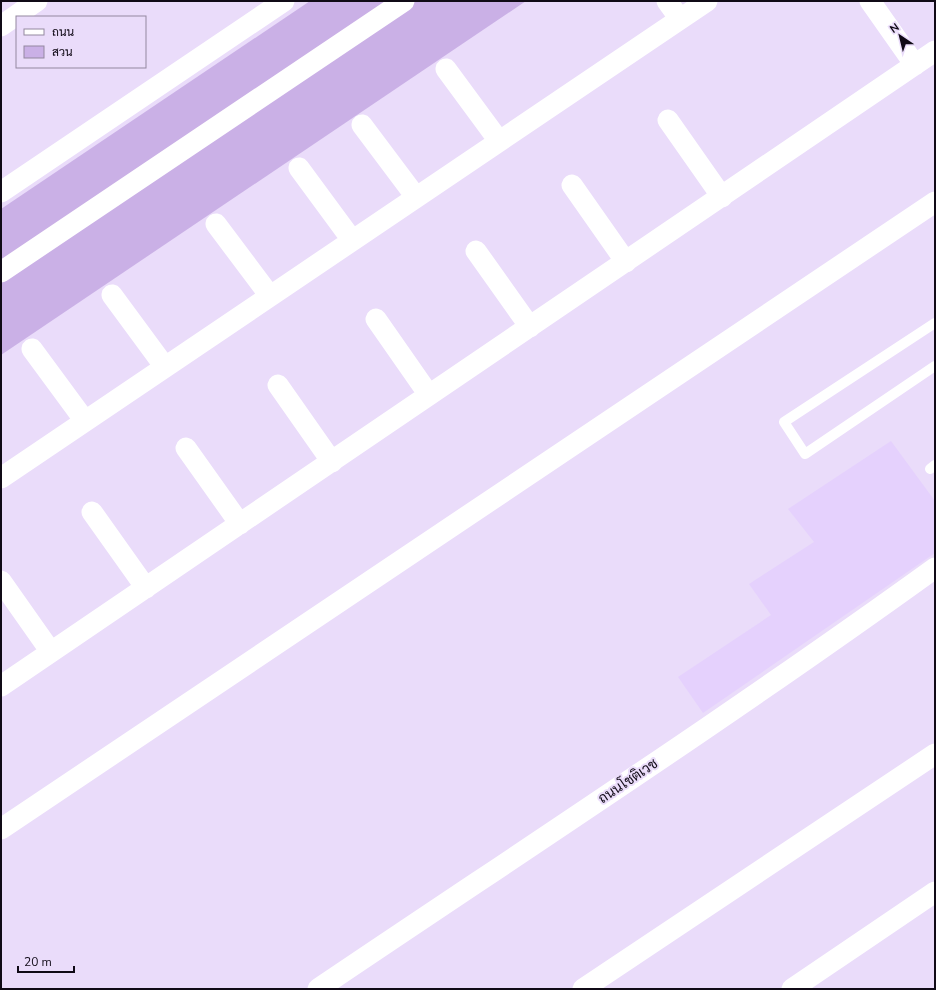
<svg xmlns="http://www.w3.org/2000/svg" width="936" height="990" viewBox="0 0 936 990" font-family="'Nunito Sans',Sarabun,sans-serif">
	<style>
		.built { fill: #e5d1fd }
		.green { fill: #cab0e6 }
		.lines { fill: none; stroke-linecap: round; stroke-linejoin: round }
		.lane { stroke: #fff; stroke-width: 10 }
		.street { stroke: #fff; stroke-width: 21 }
		.labels { text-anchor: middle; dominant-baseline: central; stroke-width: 4; stroke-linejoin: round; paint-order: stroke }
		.street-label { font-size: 14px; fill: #100a16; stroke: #eadcfa }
	</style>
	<rect width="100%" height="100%" fill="#eadcfa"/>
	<path class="built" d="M891,441l44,60v52l-232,160 -25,-36 93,-62 -22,-31 65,-42 -26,-33z"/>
	<path class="green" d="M310,1h216l-525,354v-146z"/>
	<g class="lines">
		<path class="lane" d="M935,323l-151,99 21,32 130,-88
			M930,469l5,-4"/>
		<path class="street" d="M667,1l13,18
			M870,1l45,64
			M1,26l36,-25
			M446,69l53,72
			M668,120l54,77
			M362,125l54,72
			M299,168l53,72
			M572,185l54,77
			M1,192l283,-191
			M216,224l54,72
			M476,251l54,76
			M1,272l403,-271
			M112,295l53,72
			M376,319l53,76
			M32,349l53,72
			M278,385l54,77
			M186,448l54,76
			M1,478l706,-477
			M92,512l54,76
			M1,581l50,71
			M1,686l934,-635
			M1,829l934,-627
			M318,989c206,-139 415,-275 617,-421
			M583,989l352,-235
			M792,989l143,-97"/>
	</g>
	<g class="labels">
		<g class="street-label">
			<text transform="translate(628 781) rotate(-34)">ถนนโชติเวช</text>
		</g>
	</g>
	<rect width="936" height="990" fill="none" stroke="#100a16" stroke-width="4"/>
	<rect x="16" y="16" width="130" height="52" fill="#eadcfa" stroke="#93889f"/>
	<rect x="24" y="29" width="20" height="6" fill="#ffffff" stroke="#93889f"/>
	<text x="52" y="36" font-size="12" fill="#100a16">ถนน</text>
	<rect x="24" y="46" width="20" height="12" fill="#cab0e6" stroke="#93889f"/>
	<text x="52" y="56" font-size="12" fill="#100a16">สวน</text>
	<g transform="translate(900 36) rotate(325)" stroke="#eadcfa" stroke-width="3" paint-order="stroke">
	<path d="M0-3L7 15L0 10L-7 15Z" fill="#100a16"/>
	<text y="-6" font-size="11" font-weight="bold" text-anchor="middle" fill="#100a16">N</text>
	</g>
	<path d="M18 966v6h56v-6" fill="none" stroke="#100a16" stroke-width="2"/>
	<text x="24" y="966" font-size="12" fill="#100a16" stroke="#eadcfa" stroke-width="3" paint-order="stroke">20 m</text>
</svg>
